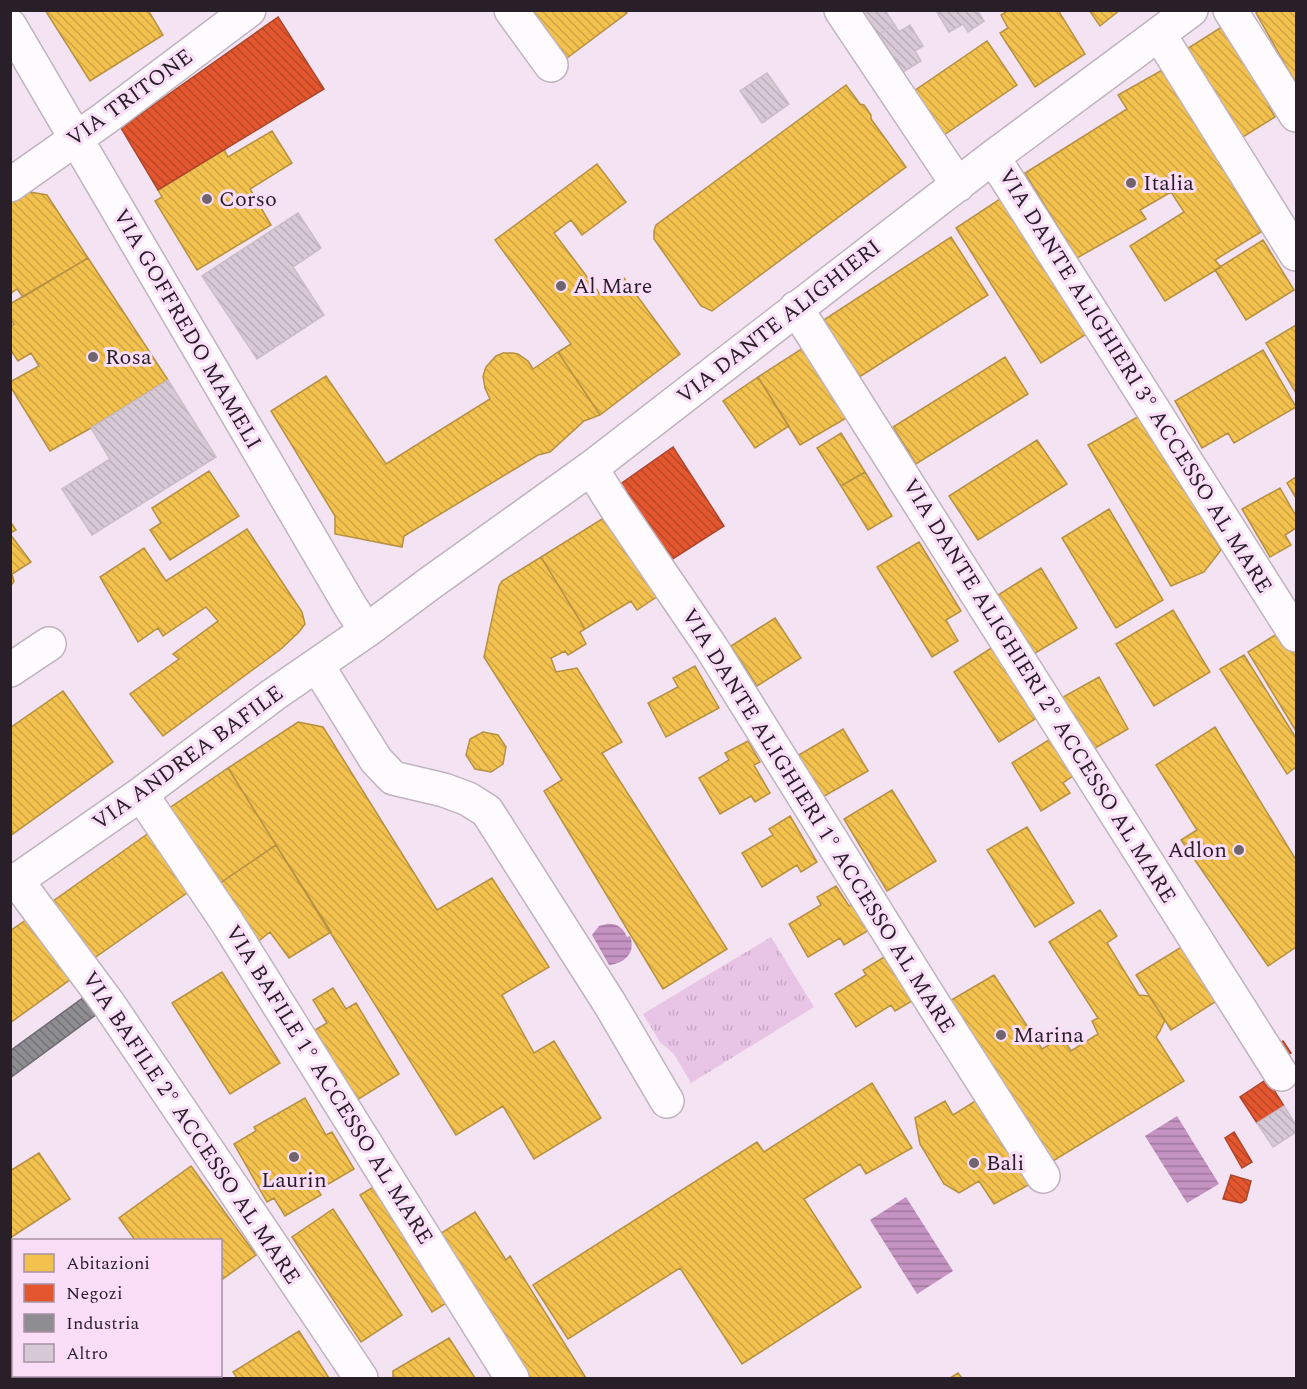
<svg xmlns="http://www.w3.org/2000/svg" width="1307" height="1389" viewBox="0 0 1307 1389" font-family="Spectral,serif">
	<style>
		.park { fill: url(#park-tufts) }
		.water { fill: url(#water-rules) }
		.homes { fill: url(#homes-back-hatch); stroke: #b69043; stroke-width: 1.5 }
		.shops { fill: url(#shops-back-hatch); stroke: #ac462c; stroke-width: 1.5 }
		.industry { fill: url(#industry-back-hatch); stroke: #6f6c72; stroke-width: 1.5 }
		.building { fill: url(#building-back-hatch); stroke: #cabdc9; stroke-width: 1.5 }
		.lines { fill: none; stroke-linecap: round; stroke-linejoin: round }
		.minor-casing { stroke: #c0b3bf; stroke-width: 36 }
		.minor { stroke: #fdfbfd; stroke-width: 33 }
		.poi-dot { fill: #70646f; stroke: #faddf7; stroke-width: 2 }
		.labels { text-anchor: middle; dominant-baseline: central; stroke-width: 6; stroke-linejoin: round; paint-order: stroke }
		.street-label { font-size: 22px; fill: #291f28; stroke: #faddf7 }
		.poi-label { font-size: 22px; fill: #291f28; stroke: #faddf7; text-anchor: start }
	</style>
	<defs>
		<pattern id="park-tufts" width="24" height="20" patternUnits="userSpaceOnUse" patternTransform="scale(1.5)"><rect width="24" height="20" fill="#e8c4e5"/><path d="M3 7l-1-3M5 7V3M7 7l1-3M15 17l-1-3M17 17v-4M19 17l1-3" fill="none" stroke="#c7a8c4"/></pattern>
		<pattern id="water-rules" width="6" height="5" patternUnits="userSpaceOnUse" patternTransform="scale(1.5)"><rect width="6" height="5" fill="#c593c2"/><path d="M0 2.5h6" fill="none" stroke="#a0779e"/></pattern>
		<pattern id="homes-back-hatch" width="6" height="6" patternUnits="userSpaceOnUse" patternTransform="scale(1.5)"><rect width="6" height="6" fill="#f2c14e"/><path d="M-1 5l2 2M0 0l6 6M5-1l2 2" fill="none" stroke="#d0a544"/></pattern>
		<pattern id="shops-back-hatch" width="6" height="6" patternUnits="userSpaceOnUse" patternTransform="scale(1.5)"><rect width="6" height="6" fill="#e4572e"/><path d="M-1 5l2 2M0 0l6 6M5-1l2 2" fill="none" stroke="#b94727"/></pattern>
		<pattern id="industry-back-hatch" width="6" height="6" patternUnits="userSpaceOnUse" patternTransform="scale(1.5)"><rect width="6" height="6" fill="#8d8d92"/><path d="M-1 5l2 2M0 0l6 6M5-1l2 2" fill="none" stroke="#737377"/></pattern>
		<pattern id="building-back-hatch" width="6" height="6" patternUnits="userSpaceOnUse" patternTransform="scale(1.5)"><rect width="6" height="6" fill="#d7cad6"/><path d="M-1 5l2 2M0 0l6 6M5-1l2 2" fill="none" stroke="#b9adb8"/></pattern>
	</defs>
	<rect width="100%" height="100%" fill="#f4e3f2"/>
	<path class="park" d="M771,937l43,70 -123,76 -17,-29 -14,-12 -17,-28z"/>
	<path class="water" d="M607,924c10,-1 16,4 20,13l3,-1c6,16 -4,27 -21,29l-17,-30 7,-9z
		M1177,1116l42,68 -32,19 -42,-67z
		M906,1197l47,74 -36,23 -47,-74z"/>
	<path class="homes" d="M45,10h103l15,25 -73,46z
		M525,10h100l2,3 -64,48z
		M1009,10h49l27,44 -50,33 -35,-54 8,-5 -7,-13z
		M1089,10h31l-20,16z
		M1260,10h36v74l-40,-71z
		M1228,23l50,79 -9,5 6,10 -37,23 -56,-88z
		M987,41l30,44 -73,50 -30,-44z
		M1164,69l97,163 -46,28 6,7 -56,34 -35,-55 54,-34 -13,-20 -31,18 6,9 -69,39 -52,-85 102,-64 -9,-14z
		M846,85l14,19 4,1 7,10v4l35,48 -194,144 -11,-5 -47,-67v-8l2,-6z
		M272,131l20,32 -42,26 21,36 -74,45 -42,-69 7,-4 -4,-7 66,-41 4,8z
		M597,164l29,38 -44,33 -11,-15 -17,13 46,61 24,-16 56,76 -80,61 -42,-63 13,-8 -76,-104z
		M24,191l23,4 41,63 -65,39 -6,-8 -7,5v-93z
		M1006,195l85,136 -50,32 -85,-135z
		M951,237l37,58 -138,88 -37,-56z
		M1263,240l31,50 -48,30 -31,-50z
		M88,258l80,122 -77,48 -41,23 -40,-65v-4l29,-16 -8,-13 -13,8 -8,-12v-22l4,-3 -4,-6v-14z
		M1296,325v68l-30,-50z
		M803,348l45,69 -48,28 -42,-68z
		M1263,350l33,57 -62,36 -6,-10 -26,15 -27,-47z
		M558,352l42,63 -16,6 -34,31 -12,3 -134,81 -2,11 -67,-13v-18l-64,-105 55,-35 60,88 104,-65 -5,-11 -2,-12 3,-9 10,-11 7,-3h10l5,1 10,7 5,8z
		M1005,357l23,37 -112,70 -23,-37z
		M758,377l31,49 -34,22 -32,-47z
		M1141,415l80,135 -17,22 -33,14 -83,-141z
		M841,433l24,39 -24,14 -24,-38z
		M1037,440l30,44 -89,56 -29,-44z
		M209,471l30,45 -69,44 -20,-30 11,-7 -9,-15z
		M865,472l27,44 -24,14 -27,-44z
		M1296,477v21l-9,-15z
		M1280,488l16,28v12l-11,7 6,10 -21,12 -28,-48z
		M1109,509l54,91 -47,28 -54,-90z
		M610,514l48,82 -21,14 -6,-9 -46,28 -44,-72z
		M10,521l6,9 -6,3z
		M247,529l55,83 3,12 -6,8 -18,17 -118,87 -33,-42 49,-35 -6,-5 45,-33 -12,-14 -43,29 -5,-8 -20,14 -38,-65 44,-29 22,33z
		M10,534l21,28 -19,12 2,7 -4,6z
		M919,542l42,69 -15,9 12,21 -26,16 -55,-90z
		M541,557l44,72 -5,3 6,12 -18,11 -3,-4 -14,7 5,14 21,-4 45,74 -20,11 125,196 -64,40 -119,-198 18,-11 -78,-123 15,-71 3,-5z
		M1041,568l36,60 -45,27 -37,-58z
		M1173,610l37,62 -56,34 -38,-62z
		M775,618l26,40 -44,28 -26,-40z
		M1288,627l8,14v90l-48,-79z
		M999,643l44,71 -44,28 -45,-70z
		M1244,655l52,83v29l-9,7 -67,-105z
		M695,666l24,42 -53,29 -18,-34 30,-16 -5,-9z
		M1099,677l29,52 -43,25 -29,-53z
		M63,691l50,71 -103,74v-108z
		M298,722l25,5 114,183 55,-32 57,89 -47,28 32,58 20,-12 47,77 -67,41 -31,-53 -47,29 -228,-367z
		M1215,727l81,133v87l-28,19 -87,-126 16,-10 -41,-65z
		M843,729l25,42 -47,27 -24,-42z
		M483,732l15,3 8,12 -3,17 -12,8 -16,-3 -9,-14 4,-16z
		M1055,736l22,37 -14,10 7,10 -29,18 -29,-48z
		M748,741l12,21 -6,3 16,28 -15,9 -4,-6 -31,18 -21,-36 30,-18 -4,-7z
		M228,768l48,77 -63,43 -48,-77z
		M892,790l44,71 -49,30 -43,-72z
		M790,816l27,46 -16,10 -4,-7 -35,22 -20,-34 31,-18 -4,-6z
		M1027,827l47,76 -39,24 -48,-77z
		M153,830l41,58 -104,73 -41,-57z
		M276,845l55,87 -42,26 -19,-26 -15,12 -42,-56z
		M836,886l13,20 4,-2 16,26 -25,15 -4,-7 -32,19 -19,-33 32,-19 -4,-8z
		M1100,910l17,26 -10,7 32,52 10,1 16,24 -5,11 -4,6 28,44 -131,80 -105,-159 46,-27 48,74 20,-12 9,14 27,-17 -6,-13 6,-3 -49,-76z
		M33,915l45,59 -68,49v-92z
		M1183,946l35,54 -47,30 -35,-55z
		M884,957l28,44 -17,10 -4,-6 -35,22 -21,-33 31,-19 -3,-5z
		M222,972l58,91 -50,31 -58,-91z
		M333,988l13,21 10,-6 43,71 -42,26 -42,-70 12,-7 -14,-23z
		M872,1083l40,65 -46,26 -6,-10 -56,35 57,88 -119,77 -62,-96 -112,71 -35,-54 224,-143 7,10z
		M305,1098l21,37 6,-3 22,37 -36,21 3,5 -36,21 -11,-18 -7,4 -33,-58 22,-13 -2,-4z
		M977,1100l53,84 -36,20 -15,-23 -20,12 -15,-9 -24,-40 -5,-26 30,-17 8,14z
		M39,1153l31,46 -60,39v-67z
		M191,1166l65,89 -36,26v-41h-85l-16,-22z
		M380,1183l71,117 -19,12 -72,-117z
		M333,1209l69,106 -41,27 -69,-105z
		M475,1212l31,48 4,-4 76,122h-72l-76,-143z
		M299,1331l30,47h-92l-4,-6z
		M449,1338l26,40h-82v-7z
		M10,1351l4,4v15l-4,2z
		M958,1373l4,5h-12z
		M89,1376h71l3,2h-73z"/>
	<path class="shops" d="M278,17l46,72 -166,101 -37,-62z
		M673,447l51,79 -56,36 -49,-77z
		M1283,1041l8,12 -12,7 -8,-11z
		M1267,1079l17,27 -27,17 -17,-26z
		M1234,1132l18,30 -10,6 -17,-30z
		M1231,1175l20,6 -5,19 -5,3 -18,-4z"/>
	<path class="industry" d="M84,997l13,17 -87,64v-27z"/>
	<path class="building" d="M860,10h25l9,14 -18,13z
		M939,10h38l7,11 -16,11 -5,-8 -14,8 -12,-20z
		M894,24l5,8 11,-7 13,21 -8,5 6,10 -21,13 -24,-37z
		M767,73l22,31 -27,19 -22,-32z
		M298,213l23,35 -28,19 31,48 -67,44 -55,-83z
		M168,380l48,77 -124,78 -30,-46 48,-30 -19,-31z
		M1284,1106l12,19v7l-23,15 -16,-24z"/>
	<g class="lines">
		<g class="minor-casing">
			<path id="minor" d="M511,10l40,55
				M841,10l117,175
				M1230,10l66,105
				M10,26l339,578 17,27
				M1159,34l137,220
				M993,157l303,478
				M10,185l94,-66 145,-109
				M796,308l485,766
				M591,468l24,38 96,141 218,350 114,179
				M317,665l59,95 17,18 51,12 24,9 19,12 123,193 57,97
				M10,670l39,-26
				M141,794l86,128 285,456
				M17,881l91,122 253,375
				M10,885l131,-91 132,-99 93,-64 63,-47 162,-116 402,-311 198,-147
				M10,1313l4,4
				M54,1376l3,2"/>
		</g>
		<use href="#minor" class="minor"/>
	</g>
	<g class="poi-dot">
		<circle cx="1131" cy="183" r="6"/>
		<circle cx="207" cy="199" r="6"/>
		<circle cx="561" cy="286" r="6"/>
		<circle cx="93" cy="357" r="6"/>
		<circle cx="1239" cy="850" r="6"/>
		<circle cx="1001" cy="1035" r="6"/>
		<circle cx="294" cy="1157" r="6"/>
		<circle cx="974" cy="1163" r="6"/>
	</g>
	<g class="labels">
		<g class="street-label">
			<text transform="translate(130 98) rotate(-36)">VIA TRITONE</text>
			<text transform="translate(779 322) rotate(-38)">VIA DANTE ALIGHIERI</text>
			<text transform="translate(187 329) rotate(60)">VIA GOFFREDO MAMELI</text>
			<text transform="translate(1135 381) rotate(58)">VIA DANTE ALIGHIERI 3° ACCESSO AL MARE</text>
			<text transform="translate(1039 691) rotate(58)">VIA DANTE ALIGHIERI 2° ACCESSO AL MARE</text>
			<text transform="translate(188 758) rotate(-36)">VIA ANDREA BAFILE</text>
			<text transform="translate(818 821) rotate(58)">VIA DANTE ALIGHIERI 1° ACCESSO AL MARE</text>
			<text transform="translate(329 1085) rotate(58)">VIA BAFILE 1° ACCESSO AL MARE</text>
			<text transform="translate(191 1128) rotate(56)">VIA BAFILE 2° ACCESSO AL MARE</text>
		</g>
		<g class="poi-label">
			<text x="1143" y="183">Italia</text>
			<text x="219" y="199">Corso</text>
			<text x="573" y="286">Al Mare</text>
			<text x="105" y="357">Rosa</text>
			<text x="1227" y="850" text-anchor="end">Adlon</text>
			<text x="1013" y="1035">Marina</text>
			<text x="986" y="1163">Bali</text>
			<text x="294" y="1180" text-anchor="middle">Laurin</text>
		</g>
	</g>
	<rect width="1307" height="1389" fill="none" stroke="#291f28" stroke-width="24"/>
	<rect x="12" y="1239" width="210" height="138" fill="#faddf7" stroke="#a691a4" stroke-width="1.5"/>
	<rect x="24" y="1254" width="30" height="18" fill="#f2c14e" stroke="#a691a4" stroke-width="1.5"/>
	<text x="66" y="1269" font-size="18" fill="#291f28">Abitazioni</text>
	<rect x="24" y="1284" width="30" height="18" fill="#e4572e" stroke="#a691a4" stroke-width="1.5"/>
	<text x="66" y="1299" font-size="18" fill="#291f28">Negozi</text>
	<rect x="24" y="1314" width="30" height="18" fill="#8d8d92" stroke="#a691a4" stroke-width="1.5"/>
	<text x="66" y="1329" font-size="18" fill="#291f28">Industria</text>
	<rect x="24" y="1344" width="30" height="18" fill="#d7cad6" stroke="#a691a4" stroke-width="1.5"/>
	<text x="66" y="1359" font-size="18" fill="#291f28">Altro</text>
</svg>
